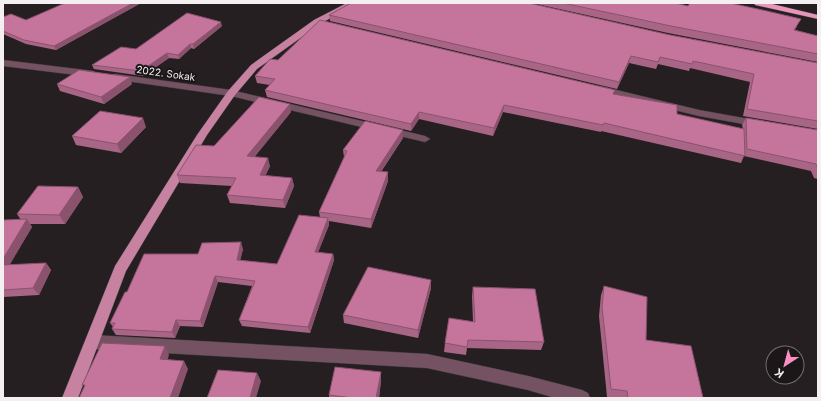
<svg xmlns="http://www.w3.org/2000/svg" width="821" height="401" viewBox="0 0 821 401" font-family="Inter,sans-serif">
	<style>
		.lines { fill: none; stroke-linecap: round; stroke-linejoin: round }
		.minor-casing { stroke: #423c3f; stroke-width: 1 }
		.major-casing { stroke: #423c3f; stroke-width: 1 }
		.highway-casing { stroke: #423c3f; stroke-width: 1 }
		.minor { fill: #745261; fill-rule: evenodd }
		.major { fill: #c782a2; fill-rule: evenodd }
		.highway { fill: #e895bc; fill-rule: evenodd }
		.wall { fill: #a96586 }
		.shaded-wall { fill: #8a526d }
		.building { fill: #c5759c; stroke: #8a526d }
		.labels { text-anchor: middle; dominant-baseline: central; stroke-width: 4; stroke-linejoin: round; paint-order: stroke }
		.far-street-label { font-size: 10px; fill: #f4f0f2; stroke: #1b1618 }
	</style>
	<rect width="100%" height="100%" fill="#251f22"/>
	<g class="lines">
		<g class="minor-casing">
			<path id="minor" d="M3,60l90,11 5,3 -5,3 -90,-11z
				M115,74l116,16 194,46 5,3 -5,3 -194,-46 -119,-17 -2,-2 2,-2z
				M600,86l99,24 61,11 5,3 -5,3 -61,-11 -102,-25 -2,-2 2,-2z
				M93,335l334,19 101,22 54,14 6,3 2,5h-35l-27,-8 -101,-22 -334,-19 -5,-2 -3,-5 3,-5z"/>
		</g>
		<g class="major-casing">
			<path id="major" d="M347,3h10l-37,21 -63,45 -22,26 -28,40 -81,136 -48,127h-16l53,-132 82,-131 31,-44 23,-26 63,-45z"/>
		</g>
		<g class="highway-casing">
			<path id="highway" d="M754,3h14l50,12v4l-63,-14z"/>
		</g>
		<use href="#minor" class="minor"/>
		<use href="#major" class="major"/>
		<use href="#highway" class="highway"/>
	</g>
	<path class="wall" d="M141,3l-85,47 -30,-6 -23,-10v-17l23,3z
		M532,3h143l13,3 109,20 -2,4 23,6v26l-150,-29z
		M329,15l341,20 148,28v66l-75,-13 7,-34 -60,-14 -1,3 -31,-7 -2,5 -27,-6 -12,26 -287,-68z
		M222,26l-28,23 -3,-1 -12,11 -10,-1 -26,18 -49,-7 -2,-4 44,-16z
		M255,76l359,19 63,19 66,15 -1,-4 4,-7 72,12v49l-4,-1 -3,-7 -67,-15 -3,7 -140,-32v1l-98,-20 -10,24 -74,-17 -8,12 -144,-34 -2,-7 5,-5 -13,-2z
		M57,84h75l-28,20 -44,-13z
		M291,112l-37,45 16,9 -5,10 27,2 2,8 -9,22 -55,-5 -3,-8 5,-9 -52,-3 -3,-8 37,-29z
		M146,127l-25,26 -45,-8 -4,-9z
		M403,130v8l-22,34h7v9l-17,47 -42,-7v4l-11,27 15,2 1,6 -24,73 -68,-7 -3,-6 13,-34 -34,-4 -15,45 -23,-1 -5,12 -59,-3 -4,-6 1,-2 -3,-4 17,-31 71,-38 45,-5 -3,11 37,4 43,-47 -1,-5 25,-55 -1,-7z
		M78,187l5,10 -18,27h-35l2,3 -23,38 37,-2 5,7 -12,25 -36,2v-75l18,-2 -4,-6z
		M604,286l42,54 57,58h-91l-5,-1 -8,-81 2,-21z
		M473,287l71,55 -3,8 -74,-2 -1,7 -22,-3 1,-9 28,-21 -1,-26z
		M431,288l-13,50 -74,-15 -1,-8z
		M381,372v9l-2,17h-50v-3z"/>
	<path class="shaded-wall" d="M133,3h8l-85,47 -2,-4z
		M221,22l1,4 -28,23 -1,-5z
		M190,44l1,4 -12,11 -1,-4z
		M167,53l2,5 -26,18 -2,-5z
		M631,56l-2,7 -12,26 2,-7z
		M130,77l2,7 -28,20 -3,-7z
		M290,104l1,8 -42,52 -2,-8z
		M504,105l-1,7 -10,24 1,-8z
		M419,112v7l-8,12v-7z
		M143,118l3,9 -25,26 -4,-9z
		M403,130v8l-27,41v-8z
		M268,158l2,8 -8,17 -2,-8z
		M388,172v9l-17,47v-9z
		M292,178l2,8 -9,22 -2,-8z
		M78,187l5,10 -18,27 -6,-9z
		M328,218l1,7 -13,33 -1,-6z
		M27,219l5,8 -27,46 -2,-2v-12z
		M241,242l2,7 -4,17 -2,-6z
		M333,254l1,6 -24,73 -2,-6z
		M46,263l5,7 -12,25 -6,-7z
		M215,276l3,6 -15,45 -3,-6z
		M431,280v8l-13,50v-8z
		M176,320l4,6 -5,12 -3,-6z
		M165,346l4,9 -4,13 -5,-9z
		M184,361l4,8 -10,29h-8z
		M381,372v9l-2,17h-3z
		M257,373l4,8 -5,17h-6z"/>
	<path class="building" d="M65,3h68l-79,43 -30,-6 -21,-9v-14l8,-3 15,6z
		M351,3h178l141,32 148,28v58l-71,-12 7,-35 -61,-13 -1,3 -32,-7 -2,5 -27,-6 -12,26 -290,-67z
		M563,3h112l13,3 2,-3h40l37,8 34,8 -7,11 24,6v18l-147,-28z
		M187,13l34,9 -28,22h-3l-12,11 -11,-2 -26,18 -49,-6 29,-18 15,2z
		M320,20l295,70 -2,4 64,11v9l67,15 1,27 -141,-33 -1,2 -99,-20 -10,23 -75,-16 -8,12 -146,-34 10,-11 -20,-3 15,-17 8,1z
		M79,70l51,7 -29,20 -44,-13z
		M259,97l31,7 -43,52 21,2 -8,17 32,3 -9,22 -56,-5 9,-17 -59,-3 19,-30 18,1z
		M100,111l43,7 -26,26 -45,-8z
		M746,118l72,12v39l-2,-5 -69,-15z
		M365,121l38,9 -27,41 12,1 -17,47 -52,-7 28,-61 -4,-1z
		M38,186l40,1 -19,28 -42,-1z
		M299,215l29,3 -13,34 18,2 -25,73 -69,-7 16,-39 -40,-5 -15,45 -24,-1 -4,12 -60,-3 3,-6h-5l15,-31h2l17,-38h54l4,-11 39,-1 -4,18 40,4z
		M27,219l-24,40v-37l1,-2z
		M46,263l-13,25 -30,2v-25z
		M368,267l63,13 -13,50 -75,-15z
		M604,286l43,11 -1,43 45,6 12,52h-75l-1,-7 -16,-2 -9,-82z
		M473,287l62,2 9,53 -76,-2 -1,7 -22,-4 4,-25 26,4z
		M102,343l63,3 -5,13 24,2 -14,37h-91l6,-13h-3z
		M335,367l46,5 -5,26h-23l-24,-3z
		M218,370l39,3 -7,25h-43z"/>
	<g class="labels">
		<g class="far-street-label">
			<text transform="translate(166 73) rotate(8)">2022. Sokak</text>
		</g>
	</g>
	<rect width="821" height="401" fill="none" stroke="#f4f0f2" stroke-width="8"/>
	<g transform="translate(785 365) rotate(216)"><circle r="19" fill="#1b1618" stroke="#726d6f"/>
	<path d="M0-3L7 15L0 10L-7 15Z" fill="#fb8fc4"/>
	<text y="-6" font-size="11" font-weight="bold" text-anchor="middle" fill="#f4f0f2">K</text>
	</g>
</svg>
